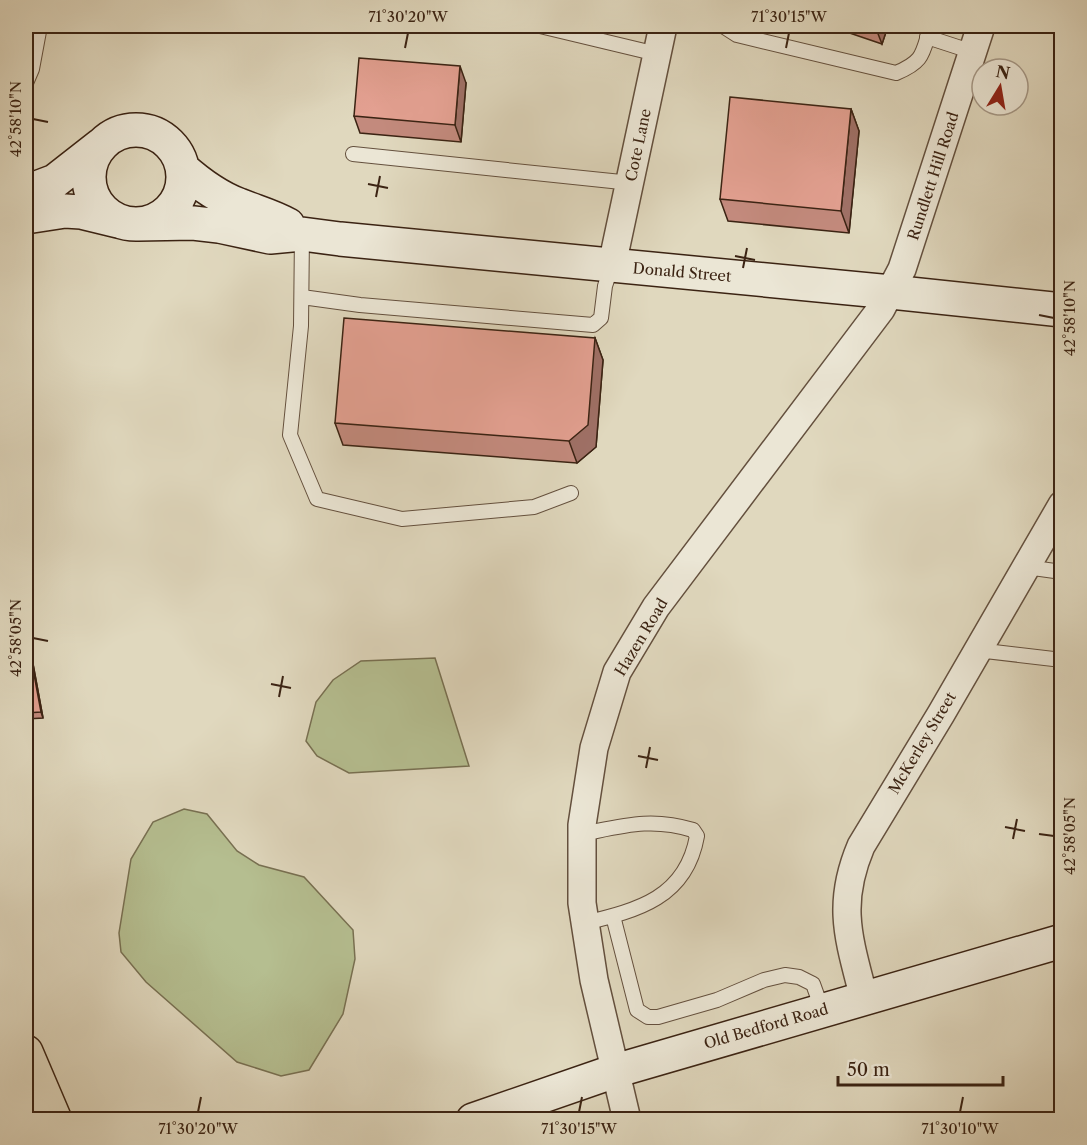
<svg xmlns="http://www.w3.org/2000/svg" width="1087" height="1145" viewBox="0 0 1087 1145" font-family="'Libre Caslon Text',serif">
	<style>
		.green { fill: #b5be90; stroke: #787052; stroke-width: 1.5 }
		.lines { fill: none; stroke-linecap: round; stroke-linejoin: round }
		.lane-casing { stroke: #64503e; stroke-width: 16 }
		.street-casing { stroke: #64503e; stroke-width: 30 }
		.secondary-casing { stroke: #3b2313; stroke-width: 36 }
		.primary-casing { stroke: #3b2313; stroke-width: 36 }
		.lane { stroke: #ebe6d5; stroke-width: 14 }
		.street { stroke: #ebe6d5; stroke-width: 27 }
		.secondary { stroke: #ebe6d5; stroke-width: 33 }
		.primary { stroke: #e0d8be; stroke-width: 33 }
		.wall { fill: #c38a7d; stroke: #3b2313; stroke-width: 1.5 }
		.shaded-wall { fill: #9f7066; stroke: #3b2313; stroke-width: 1.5 }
		.building { fill: #e3a091; stroke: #3b2313; stroke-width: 1.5 }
		.ticks { fill: none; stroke: #3b2313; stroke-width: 2 }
		.labels { text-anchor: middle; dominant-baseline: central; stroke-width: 4.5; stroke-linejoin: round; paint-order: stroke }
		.street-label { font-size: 15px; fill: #3b2313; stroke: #ebe6d5 }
		.neatline { fill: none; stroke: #3b2313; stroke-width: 2 }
		.ticks-label { font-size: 15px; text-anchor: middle; fill: #3b2313 }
	</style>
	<rect width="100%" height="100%" fill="#e0d8be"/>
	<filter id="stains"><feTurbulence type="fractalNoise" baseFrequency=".00333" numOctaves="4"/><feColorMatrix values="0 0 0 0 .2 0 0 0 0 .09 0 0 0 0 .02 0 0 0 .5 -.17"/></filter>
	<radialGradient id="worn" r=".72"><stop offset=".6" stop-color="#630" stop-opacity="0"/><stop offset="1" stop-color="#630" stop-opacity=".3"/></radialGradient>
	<path class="green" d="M435,658l34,108 -120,7 -32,-17 -11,-15 10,-39 17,-22 28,-19z
		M184,809l23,5 30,37 22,14 45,12 49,53 2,29 -12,55 -34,56 -28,6 -44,-14 -91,-80 -25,-30 -2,-19 12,-74 22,-37z"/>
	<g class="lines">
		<g class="lane-casing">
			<path id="lane" d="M540,26l117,28
				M723,26l14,9 159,38c29,-12 26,-20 35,-47
				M927,37l46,15
				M26,83l6,-14 8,-43
				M353,154l278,29
				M302,234l-1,92 -11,109 27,64 85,20 132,-12 37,-14
				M302,297l58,8 233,20 8,-7 4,-32 7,-21
				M1026,567l36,5
				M977,650l85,10
				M582,834c41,-8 69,-17 111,-4l4,6c-11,62 -59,74 -112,87
				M613,916l24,94 11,7h10l59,-17 47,-20 21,-5 14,2 14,7 9,25"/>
		</g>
		<g class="street-casing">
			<path id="street" d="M612,265l51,-239
				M864,998c-15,-59 -28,-93 -3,-152l80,-132 121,-209
				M627,1120l-33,-140 -12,-77v-78l12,-77 23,-76 39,-65 225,-298 21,-40 79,-243"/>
		</g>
		<g class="secondary-casing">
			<path id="secondary" d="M89 177a47 47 0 1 1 94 0a47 47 0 1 1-94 0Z
				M183,169c17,15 35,28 56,36 17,7 33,11 49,20
				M26,192l29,-11 46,-36
				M26,217l39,-6 16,1 37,9
				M138,224l55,-1 26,3 51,11 32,-3 38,5 551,53 171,18
				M473,1120l142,-49 447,-130"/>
		</g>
		<g class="primary-casing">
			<path id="primary" d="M26,1052l29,68"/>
		</g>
		<use href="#lane" class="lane"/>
		<use href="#street" class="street"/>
		<use href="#secondary" class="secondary"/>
		<use href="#primary" class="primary"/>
	</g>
	<path class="wall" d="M829,26h59l-6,18z
		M466,83l-5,59 -101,-9 -6,-17z
		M851,109l8,22 -10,102 -121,-12 -8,-22z
		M595,338l8,22 -7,87 -19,16 -234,-18 -8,-22z
		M26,626l17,92 -17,1z"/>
	<path class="shaded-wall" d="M875,26h13l-6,18z
		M460,66l6,17 -5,59 -6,-17z
		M851,109l8,22 -10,102 -8,-22z
		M595,338l8,22 -7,87 -19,16 -8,-22z
		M26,626l17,92 -2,-6 -15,-81z"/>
	<path class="building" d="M359,58l101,8 -5,59 -101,-9z
		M730,97l121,12 -10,102 -121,-12z
		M344,318l251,20 -7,87 -19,16 -234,-18z
		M26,631l15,81 -15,1z"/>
	<path class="ticks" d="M405,48l3,-15M786,48l3,-15M33,119l15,3M368,184l20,4M376,197l4,-21M735,256l20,4M743,268l4,-20M1039,315l15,3M33,638l15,3M271,684l20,4M279,697l4,-21M638,756l20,4M646,768l4,-21M1005,827l20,4M1039,834l15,2M1013,839l4,-20M198,1112l3,-15M579,1112l3,-15M960,1112l3,-15"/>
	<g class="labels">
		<g class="street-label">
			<text transform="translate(638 145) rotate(-78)">Cote Lane</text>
			<text transform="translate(933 176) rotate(-72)">Rundlett Hill Road</text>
			<text transform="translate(682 272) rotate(5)">Donald Street</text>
			<text transform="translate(641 637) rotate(-59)">Hazen Road</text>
			<text transform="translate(922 743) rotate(-59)">McKerley Street</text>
			<text transform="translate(766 1026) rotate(-16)">Old Bedford Road</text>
		</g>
	</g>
	<rect width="1087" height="1145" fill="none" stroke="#e0d8be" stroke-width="66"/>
	<g transform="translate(1000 87) rotate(11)"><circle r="28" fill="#ebe6d5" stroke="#a59887" stroke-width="1.5"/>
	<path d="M0-4.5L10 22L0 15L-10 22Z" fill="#8f2418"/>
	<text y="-9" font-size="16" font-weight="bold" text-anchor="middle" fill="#3b2313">N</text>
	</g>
	<path d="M838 1076v9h165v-9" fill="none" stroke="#3b2313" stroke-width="3"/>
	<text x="847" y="1076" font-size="18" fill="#3b2313" stroke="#ebe6d5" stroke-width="4.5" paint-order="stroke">50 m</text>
	<rect x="33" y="33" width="1021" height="1079" class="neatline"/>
	<g class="ticks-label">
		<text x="408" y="22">71°30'20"W</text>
		<text x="789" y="22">71°30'15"W</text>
		<text transform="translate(16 119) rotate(-90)" y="5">42°58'10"N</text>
		<text transform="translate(1070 318) rotate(-90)" y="5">42°58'10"N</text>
		<text transform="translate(16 638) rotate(-90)" y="5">42°58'05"N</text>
		<text transform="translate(1070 836) rotate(-90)" y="5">42°58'05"N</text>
		<text x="198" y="1134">71°30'20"W</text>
		<text x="579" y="1134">71°30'15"W</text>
		<text x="960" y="1134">71°30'10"W</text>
	</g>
	<rect width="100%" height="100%" filter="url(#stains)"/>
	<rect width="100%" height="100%" fill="url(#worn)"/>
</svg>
